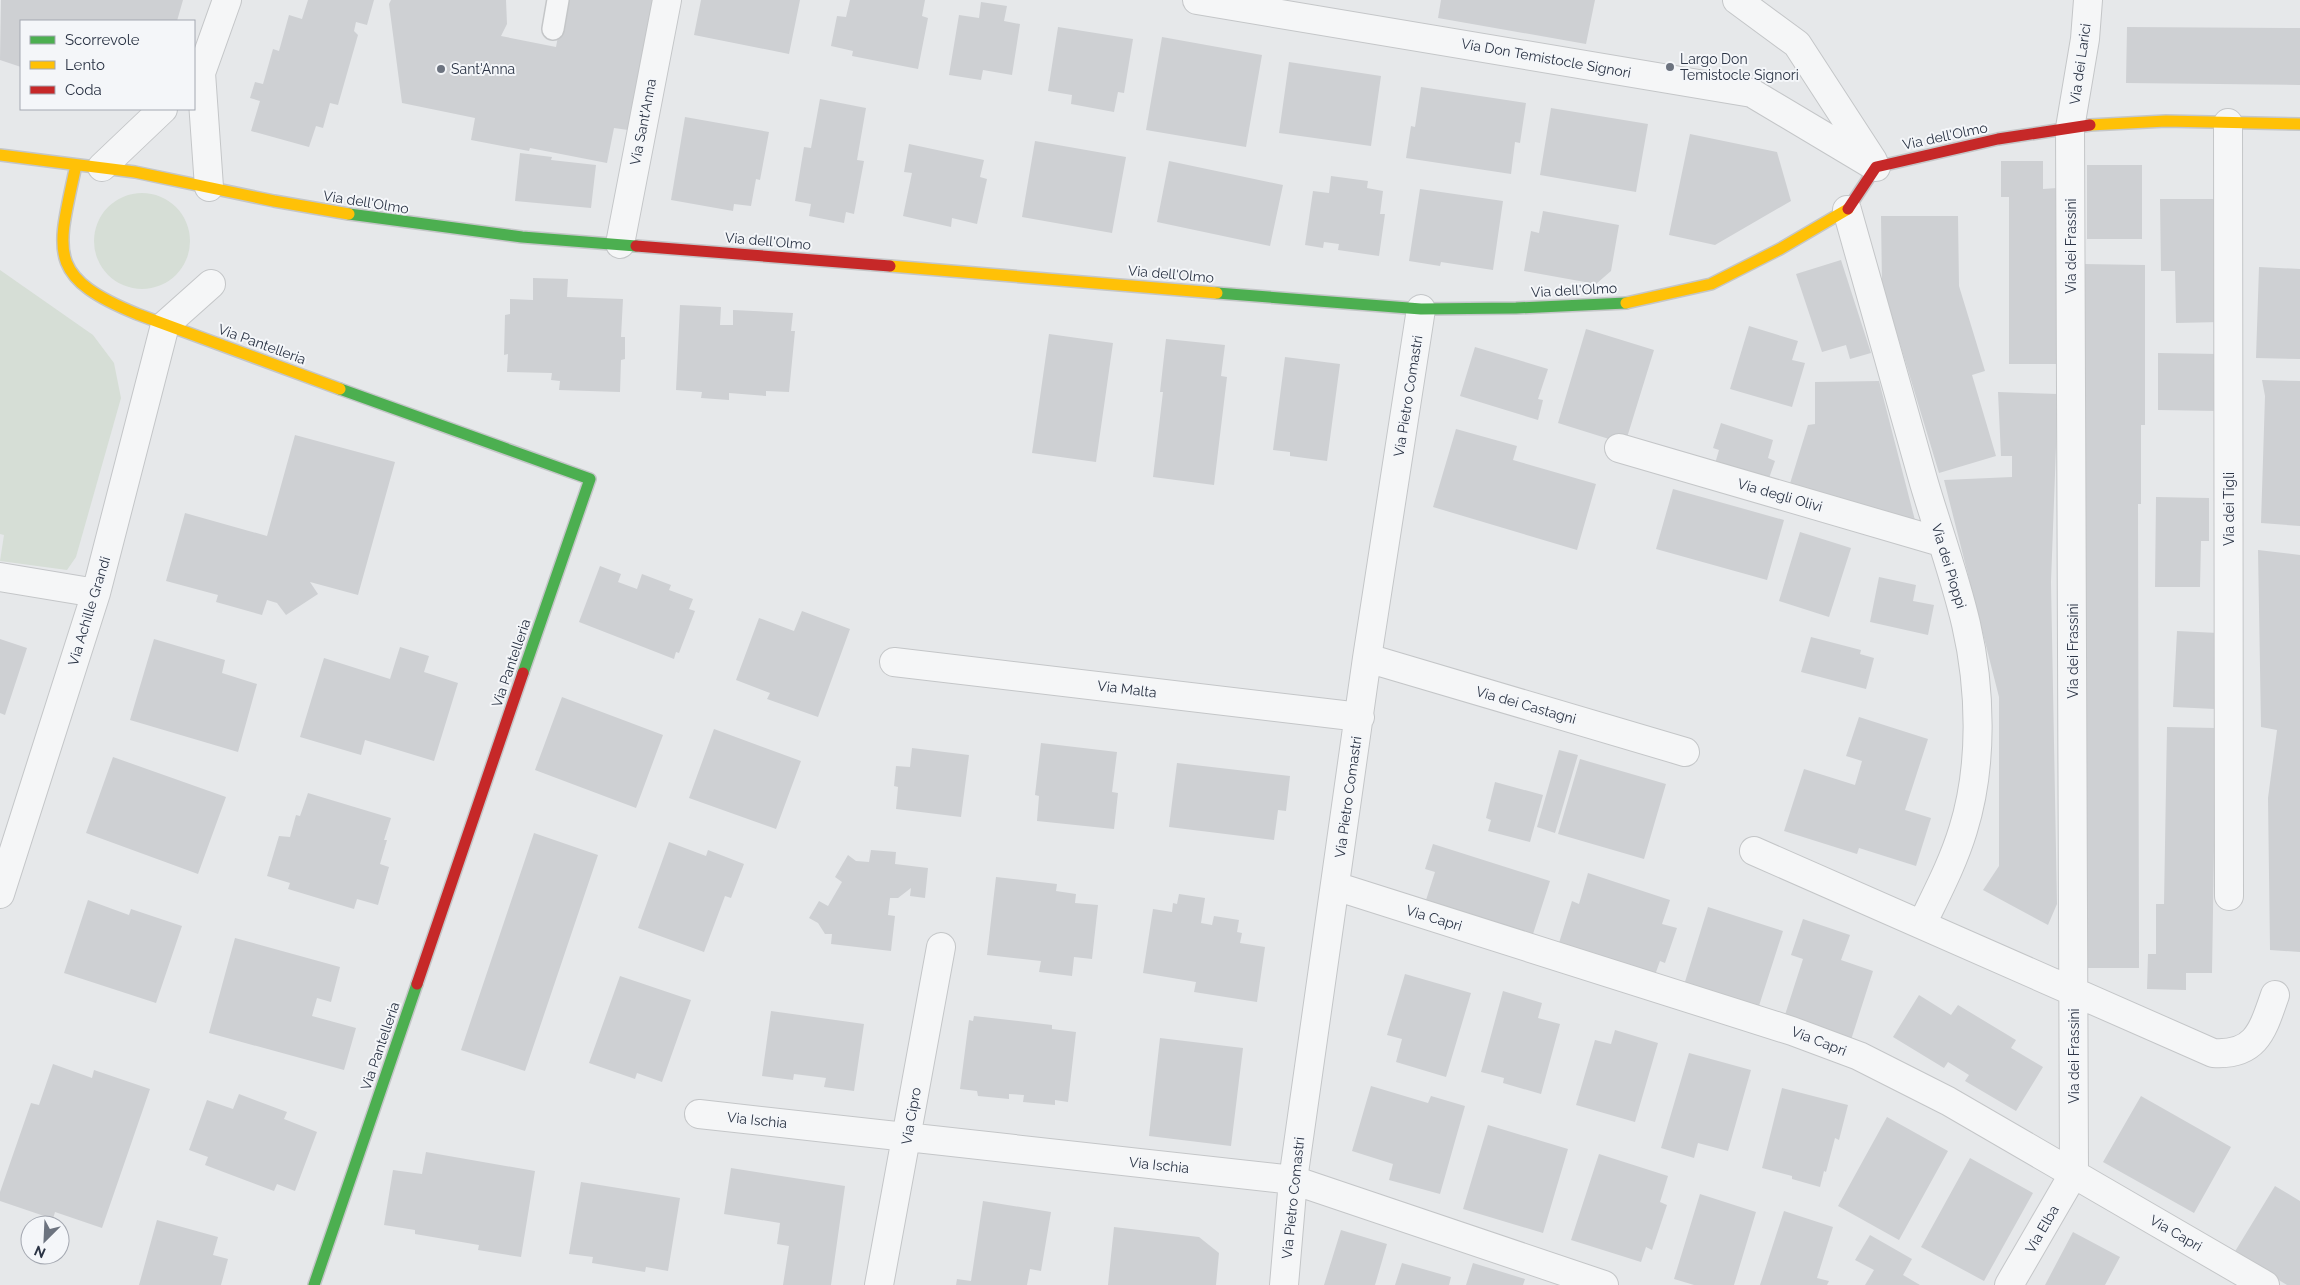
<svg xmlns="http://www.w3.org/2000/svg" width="2300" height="1285" viewBox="0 0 2300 1285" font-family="Raleway,sans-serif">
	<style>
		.green { fill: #d6ded6 }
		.building { fill: #ced0d3 }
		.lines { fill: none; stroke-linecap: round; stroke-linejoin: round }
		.lane-casing { stroke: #c4c6c8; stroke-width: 24 }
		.street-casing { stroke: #c4c6c8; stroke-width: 30 }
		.fast-casing { stroke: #c4c6c8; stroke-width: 14 }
		.slow-casing { stroke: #c4c6c8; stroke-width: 14 }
		.jam-casing { stroke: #c4c6c8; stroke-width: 14 }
		.lane { stroke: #f5f6f7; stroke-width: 21 }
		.street { stroke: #f5f6f7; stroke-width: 28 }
		.fast { stroke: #4caf50; stroke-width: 11 }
		.slow { stroke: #ffc107; stroke-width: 11 }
		.jam { stroke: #c62828; stroke-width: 11 }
		.poi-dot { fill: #6c737f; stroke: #f4f6f9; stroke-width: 2 }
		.labels { text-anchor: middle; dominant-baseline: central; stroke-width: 4; stroke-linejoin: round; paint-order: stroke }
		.street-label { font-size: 14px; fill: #2b3445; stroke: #f4f6f9 }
		.poi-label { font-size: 14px; fill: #2b3445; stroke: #f4f6f9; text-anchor: start }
	</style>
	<rect width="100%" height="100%" fill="#e6e8ea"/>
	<path class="green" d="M94 241a48 48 0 1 1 96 0a48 48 0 1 1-96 0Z
		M0,270l93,65 21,28 7,35 -45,159 -9,13 -67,-9 4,-26 -4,-1z"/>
	<path class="building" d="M1,0h182l-6,21h-156v46l-21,-7z
		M308,0h66l-7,25 -11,-3 -2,9 4,4 -20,70 -8,-2 -7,25 -7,-2 -7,21 -58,-16 9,-30 -10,-3 5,-16 8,2 10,-35 6,2 10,-36 13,4z
		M391,0h115l1,24 -6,12 55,11 9,-47h88l-25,130 -14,-2 -7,35 -77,-15 -1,3 -58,-11 4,-22 -73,-15 -13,-99z
		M701,0h99l-11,54 -95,-19z
		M850,0h75l-3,16 6,2 -10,51 -66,-13 1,-5 -22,-5 6,-30 9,1z
		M1441,0h154l-9,44 -148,-26z
		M981,2l26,4 -3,15 16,3 -8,51 -29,-5 -2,10 -32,-5 10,-60 20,3z
		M1058,27l75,12 -9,54 -6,-1 -4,20 -43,-8 1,-9 -24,-4z
		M2127,27l173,1v57l-174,-2z
		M1162,37l100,18 -16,92 -100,-17z
		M1289,62l92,14 -10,70 -92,-13z
		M1421,87l105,16 -6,40 -5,-1 -4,32 -105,-16 5,-32 4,1z
		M820,99l46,9 -9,52 7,1 -10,53 -8,-2 -2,11 -35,-7 2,-12 -16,-3 9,-54 7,1z
		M1551,108l97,16 -12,68 -96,-17z
		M685,117l84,15 -9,48 -4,-1 -5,27 -17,-2 -1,7 -62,-11z
		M1690,134l87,18 14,49 -76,44 -46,-10z
		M1035,141l91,16 -14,76 -90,-16z
		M909,144l75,16 -4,17 7,2 -10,45 -25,-6 -1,9 -48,-11 9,-43 -8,-1z
		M520,153l32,4 -1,3 45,5 -5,43 -76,-7z
		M1169,161l114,24 -13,61 -113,-24z
		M2001,161h42v28l14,-1 1,176h-49v-167h-8z
		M2087,165h55v74h-55z
		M1331,176l37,5 -1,7 16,3 -3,23h5l-6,42 -41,-6 1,-6 -15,-2 -1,6 -18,-3 8,-54 16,2z
		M1420,189l83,12 -10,69 -52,-8 -1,4 -31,-5z
		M2160,199h59l2,123 -45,1 -1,-52h-14z
		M1543,211l76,14 -8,46 -15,13 -72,-13 7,-40 8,2z
		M1881,216h77l1,70 26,85 -13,4 24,81 -57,17 -57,-189z
		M1841,260l30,93 -21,6 -4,-14 -24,7 -26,-78z
		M2084,264l61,1v160h-4v79h-3l1,464h-54z
		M2259,267l41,2v90l-44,-1z
		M533,278l35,1 -1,18 56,2 -2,38h4v22l-4,1 -1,32 -61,-2 1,-9 -9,-1 1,-7 -45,-1 1,-18 -4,1 1,-40 5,-1v-15l23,1z
		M680,305l41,2 -1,18h13v-15l60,3 -2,18h4l-6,61 -23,-1v5l-37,-3v7l-28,-2 1,-6 -26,-2z
		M1749,326l49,15 -6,19 13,3 -13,44 -62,-18z
		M1586,329l68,21 -29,94 -67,-21z
		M1049,334l64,9 -17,119 -64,-9z
		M1166,339l59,6 -4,31 6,1 -13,108 -61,-8 10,-85h-3z
		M1475,347l73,22 -10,30 5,1 -5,20 -78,-24z
		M2158,353l60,1v57l-60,-1z
		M1285,357l55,7 -13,97 -37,-5v-4l-17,-2z
		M2262,380l38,1v145l-39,-3 4,-127z
		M1879,381l38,147 -129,-38 20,-65 7,-1v-42z
		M1998,392l60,2 -7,188 6,322 -9,21 -65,-35 16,-24v-169l-55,-217 68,-3v-21h-11z
		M1721,423l52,17 -5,18 7,3 -8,23 -53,-17 5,-17 -6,-2z
		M1456,429l61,17 -4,14 83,24 -19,66 -144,-43z
		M295,435l100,27 -37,133 -48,-13 8,12 -32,21 -9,-12 -10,-3 -5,15 -46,-13 2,-7 -52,-14 19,-68 82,23z
		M1673,489l111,31 -17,60 -111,-31z
		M2156,497l53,1v43h-8l-1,46h-45z
		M1800,532l51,16 -22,69 -50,-16z
		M2258,550l42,5v397l-30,-2 -2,-152 9,-68 -16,-3z
		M600,566l21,8 -3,8 19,7 5,-15 29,11 -2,5 24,9 -4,10 6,2 -16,42 -3,-1 -2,7 -95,-37z
		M1879,577l37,8 -3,16 21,4 -6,30 -58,-13z
		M802,611l48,18 -32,88 -51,-18 3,-6 -34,-13 23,-62 35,13z
		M2177,631l41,2 -3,76 -42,-2z
		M1811,637l50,13 -1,4 14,4 -8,31 -65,-17z
		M0,639l27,9 -22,67 -5,-2z
		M154,639l71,21 -3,13 35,11 -19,68 -108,-32z
		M400,647l29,9 -5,16 34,11 -24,78 -69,-21 -4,15 -61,-18 24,-79 66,21z
		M562,697l101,38 -27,73 -101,-38z
		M1859,717l69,22 -23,71 26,8 -15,48 -57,-18 -2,6 -73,-23 20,-62 51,16 7,-24 -16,-5z
		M2167,727l49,1 -4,245h-26v17l-39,-1 1,-35h8v-50h8z
		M714,729l87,32 -25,68 -87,-31z
		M1041,743l76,9 -5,40 6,1 -4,36 -77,-8 2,-25 -4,-1z
		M912,748l57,7 -8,62 -65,-8 2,-22 -4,-1 2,-20 14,1z
		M1559,750l19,5 -23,78 -18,-6z
		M113,757l113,40 -28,77 -112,-41z
		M1580,759l86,25 -22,75 -86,-25z
		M1177,763l113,13 -4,35 -8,-1 -4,30 -105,-13z
		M1495,782l48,13 -13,47 -42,-11 3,-11 -5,-2z
		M308,793l83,25 -7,22h3l-7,24 9,3 -11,38 -21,-6 -3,10 -66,-20 2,-6 -23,-7 12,-40 11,1 6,-22 4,1z
		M534,833l64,22 -73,216 -64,-21z
		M669,842l37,14 2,-6 36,14 -13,34 -6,-2 -21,56 -66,-24z
		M1433,844l117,37 -17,53 -107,-34 9,-28 -10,-3z
		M871,850l25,2 -1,12 33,4 -3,30 -15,-2 1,-8 -13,10h-8l-2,17 7,1 -4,35 -60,-7 1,-10h-7l-7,-11 -9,-5 10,-17 9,5 14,-24 -7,-5 13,-22 8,6 13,1z
		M1588,873l82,27 -8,24 15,4 -12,35 -5,-2 -5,14 -96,-32 13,-42 7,3z
		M996,877l61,7 -1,7 20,3 -1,9 23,2 -6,54 -18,-2 -2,19 -33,-4 2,-11 -54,-6z
		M1179,894l26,4 -4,25 11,2 2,-9 25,4 -2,12 5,1 -2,10 25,4 -8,55 -63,-10 2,-10 -53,-9 10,-64 19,3 1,-9 4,1z
		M88,900l41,15 2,-6 51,17 -26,77 -92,-30z
		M1708,907l75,24 -25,78 -74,-24z
		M1803,919l47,16 -9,25 32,11 -22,69 -67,-22 19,-59 -12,-4z
		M235,938l105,29 -9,35 -14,-4 -5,18 44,12 -12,42 -135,-37z
		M1405,974l66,19 -25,84 -50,-15 6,-23 -15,-4z
		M620,976l71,24 -29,82 -25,-9 -2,6 -46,-16z
		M1503,991l39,12 -4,15 22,6 -19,70 -38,-11 1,-5 -23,-6z
		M1919,995l32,20 7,-10 58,35 -5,8 32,19 -27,44 -51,-30 4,-6 -21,-13 -4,6 -51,-31z
		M771,1011l93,13 -10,67 -30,-4 2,-9 -32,-4 -1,6 -31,-4z
		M974,1016l78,9v4l24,3 -8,70 -13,-2v5l-32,-3 1,-7 -15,-1v5l-31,-3 -1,-5 -17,-2 9,-69 4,1z
		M1615,1030l43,13 -23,79 -59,-17 19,-65 16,4z
		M1160,1038l83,10 -12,98 -82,-10z
		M1689,1053l62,17 -23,81 -30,-8 -4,15 -33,-10z
		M53,1064l39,14 2,-8 56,19 -48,139 -47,-16 -2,7 -53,-18v-9l31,-89 8,2z
		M1371,1086l57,17 3,-7 34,10 -25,88 -51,-14 4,-16 -41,-13z
		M1782,1088l66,17 -9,35 -4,-2 -9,34 -2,-1 -4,16 -28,-8v-3l-30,-8z
		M239,1094l48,18 -3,7 33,13 -22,59 -18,-7 -3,7 -69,-26 3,-8 -19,-7 18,-50 26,9z
		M2141,1096l90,51 -37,66 -91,-51z
		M1887,1117l61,34 -49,89 -61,-34z
		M1488,1125l80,24 -25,84 -80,-24z
		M426,1152l109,19 -14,86 -43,-7 1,-5 -64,-11v-4l-31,-5 9,-55 29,4z
		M1599,1154l69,22 -8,26 7,3 -15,45 -6,-3 -5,15 -70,-22z
		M1970,1158l63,35 -49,88 -63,-34z
		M731,1168l114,18 -14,99h-48l6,-39 -12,-2 3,-21 -56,-9z
		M581,1182l99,16 -12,73 -22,-4 -1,5 -53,-9 1,-6 -24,-3z
		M2275,1186l25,15v84h-13l-53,-32z
		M1700,1194l56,18 -22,73h-40l-20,-6z
		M983,1201l68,11 -10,59 -11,-2 -3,16h-71l1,-6 14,2z
		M1784,1211l49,16 -16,51 12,3 -2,4h-67z
		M157,1220l61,17 -5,18 15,4 -7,26h-82z
		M1114,1227l85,10 20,16 -3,32h-108z
		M1341,1230l46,14 -12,41h-51z
		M2073,1232l47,25 -15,28h-60z
		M1870,1235l42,24 -9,16 17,10h-55l9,-15 -19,-10z
		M1402,1263l49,14 -2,8h-54z
		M1473,1263l52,16 -2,6h-57z"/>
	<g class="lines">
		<g class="lane-casing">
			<path id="lane" d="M553,29l5,-29"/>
		</g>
		<g class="street-casing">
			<path id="street" d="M1197,0l555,93 124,74
				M1737,0l60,44 76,117
				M201,73l8,114
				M194,80l7,-7 26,-73
				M2228,123l1,773
				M102,167l61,-58
				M1847,210c26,91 52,182 77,273 14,47 31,94 42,141 15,65 17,142 -3,206 -10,33 -26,63 -41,94
				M620,244l47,-244
				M1619,448l322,94
				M0,577l96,16
				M1367,658l318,94
				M894,662l466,55
				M1754,851l459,202c44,3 50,-24 62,-58
				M1335,886l457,145 67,25 89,45 317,184
				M0,894l96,-301 69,-268 46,-41
				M699,1114l594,66 311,105
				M879,1285l62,-338
				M1284,1285l9,-105 74,-522 54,-349
				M2009,1285l65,-112 -4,-1045 15,-89 3,-39"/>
		</g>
		<g class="fast-casing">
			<path id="fast" d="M349,214l173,23 114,9
				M1217,293l204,16 95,-1 110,-5
				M340,389l250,90 -67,194
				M314,1285l103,-301"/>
		</g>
		<g class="slow-casing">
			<path id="slow" d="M2090,125l76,-4 134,3
				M0,155l135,17 139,29 75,13
				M76,165c-18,86 -32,111 61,149l203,75
				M890,266l327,27
				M1626,303l85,-19 69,-35 68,-40"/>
		</g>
		<g class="jam-casing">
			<path id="jam" d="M1848,209l28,-42 122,-28 92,-14
				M636,246l254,20
				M417,984l106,-311"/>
		</g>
		<use href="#lane" class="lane"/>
		<use href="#street" class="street"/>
		<use href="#fast" class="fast"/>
		<use href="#slow" class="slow"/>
		<use href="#jam" class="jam"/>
	</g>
	<g class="poi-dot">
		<circle cx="1670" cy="67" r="5"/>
		<circle cx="441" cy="69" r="5"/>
	</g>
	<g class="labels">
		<g class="street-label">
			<text transform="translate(1546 58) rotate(10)">Via Don Temistocle Signori</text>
			<text transform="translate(2080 64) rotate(-82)">Via dei Larici</text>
			<text transform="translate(643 122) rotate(-79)">Via Sant'Anna</text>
			<text transform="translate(1945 136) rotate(-12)">Via dell'Olmo</text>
			<text transform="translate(366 202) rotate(9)">Via dell'Olmo</text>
			<text transform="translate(768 241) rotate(5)">Via dell'Olmo</text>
			<text transform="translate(2071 246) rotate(-90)">Via dei Frassini</text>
			<text transform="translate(1171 274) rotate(5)">Via dell'Olmo</text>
			<text transform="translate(1574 290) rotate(-3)">Via dell'Olmo</text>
			<text transform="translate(262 344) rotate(20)">Via Pantelleria</text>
			<text transform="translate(1408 396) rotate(-81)">Via Pietro Comastri</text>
			<text transform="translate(1780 495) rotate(16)">Via degli Olivi</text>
			<text transform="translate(2229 509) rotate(-90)">Via dei Tigli</text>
			<text transform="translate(1949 566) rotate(73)">Via dei Pioppi</text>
			<text transform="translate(89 611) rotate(-73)">Via Achille Grandi</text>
			<text transform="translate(2073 651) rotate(-90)">Via dei Frassini</text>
			<text transform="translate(511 663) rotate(-71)">Via Pantelleria</text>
			<text transform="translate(1127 689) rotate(7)">Via Malta</text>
			<text transform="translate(1526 705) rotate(16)">Via dei Castagni</text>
			<text transform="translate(1348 797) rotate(-82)">Via Pietro Comastri</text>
			<text transform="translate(1434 918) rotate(17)">Via Capri</text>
			<text transform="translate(1819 1041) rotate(21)">Via Capri</text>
			<text transform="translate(380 1046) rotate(-71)">Via Pantelleria</text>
			<text transform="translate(2074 1056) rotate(-90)">Via dei Frassini</text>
			<text transform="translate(911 1116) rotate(-80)">Via Cipro</text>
			<text transform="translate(757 1120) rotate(6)">Via Ischia</text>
			<text transform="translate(1159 1165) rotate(6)">Via Ischia</text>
			<text transform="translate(1293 1198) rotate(-84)">Via Pietro Comastri</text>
			<text transform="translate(2042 1229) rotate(-60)">Via Elba</text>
			<text transform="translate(2176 1233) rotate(30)">Via Capri</text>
		</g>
		<g class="poi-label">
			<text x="1680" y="59">Largo Don<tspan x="1680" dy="16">Temistocle Signori</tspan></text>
			<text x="451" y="69">Sant'Anna</text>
		</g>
	</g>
	<rect x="20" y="20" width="175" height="90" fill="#f4f6f9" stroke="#a4a8b1"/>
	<rect x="30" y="36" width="25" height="8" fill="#4caf50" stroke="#a4a8b1"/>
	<text x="65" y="45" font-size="15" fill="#2b3445">Scorrevole</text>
	<rect x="30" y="61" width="25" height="8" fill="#ffc107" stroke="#a4a8b1"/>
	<text x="65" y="70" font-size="15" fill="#2b3445">Lento</text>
	<rect x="30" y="86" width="25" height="8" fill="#c62828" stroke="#a4a8b1"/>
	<text x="65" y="95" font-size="15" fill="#2b3445">Coda</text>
	<g transform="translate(45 1240) rotate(204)"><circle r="24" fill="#f4f6f9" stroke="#a4a8b1"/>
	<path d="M0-4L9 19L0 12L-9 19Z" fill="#6c737f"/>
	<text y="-8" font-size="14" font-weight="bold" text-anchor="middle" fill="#2b3445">N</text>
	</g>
</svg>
